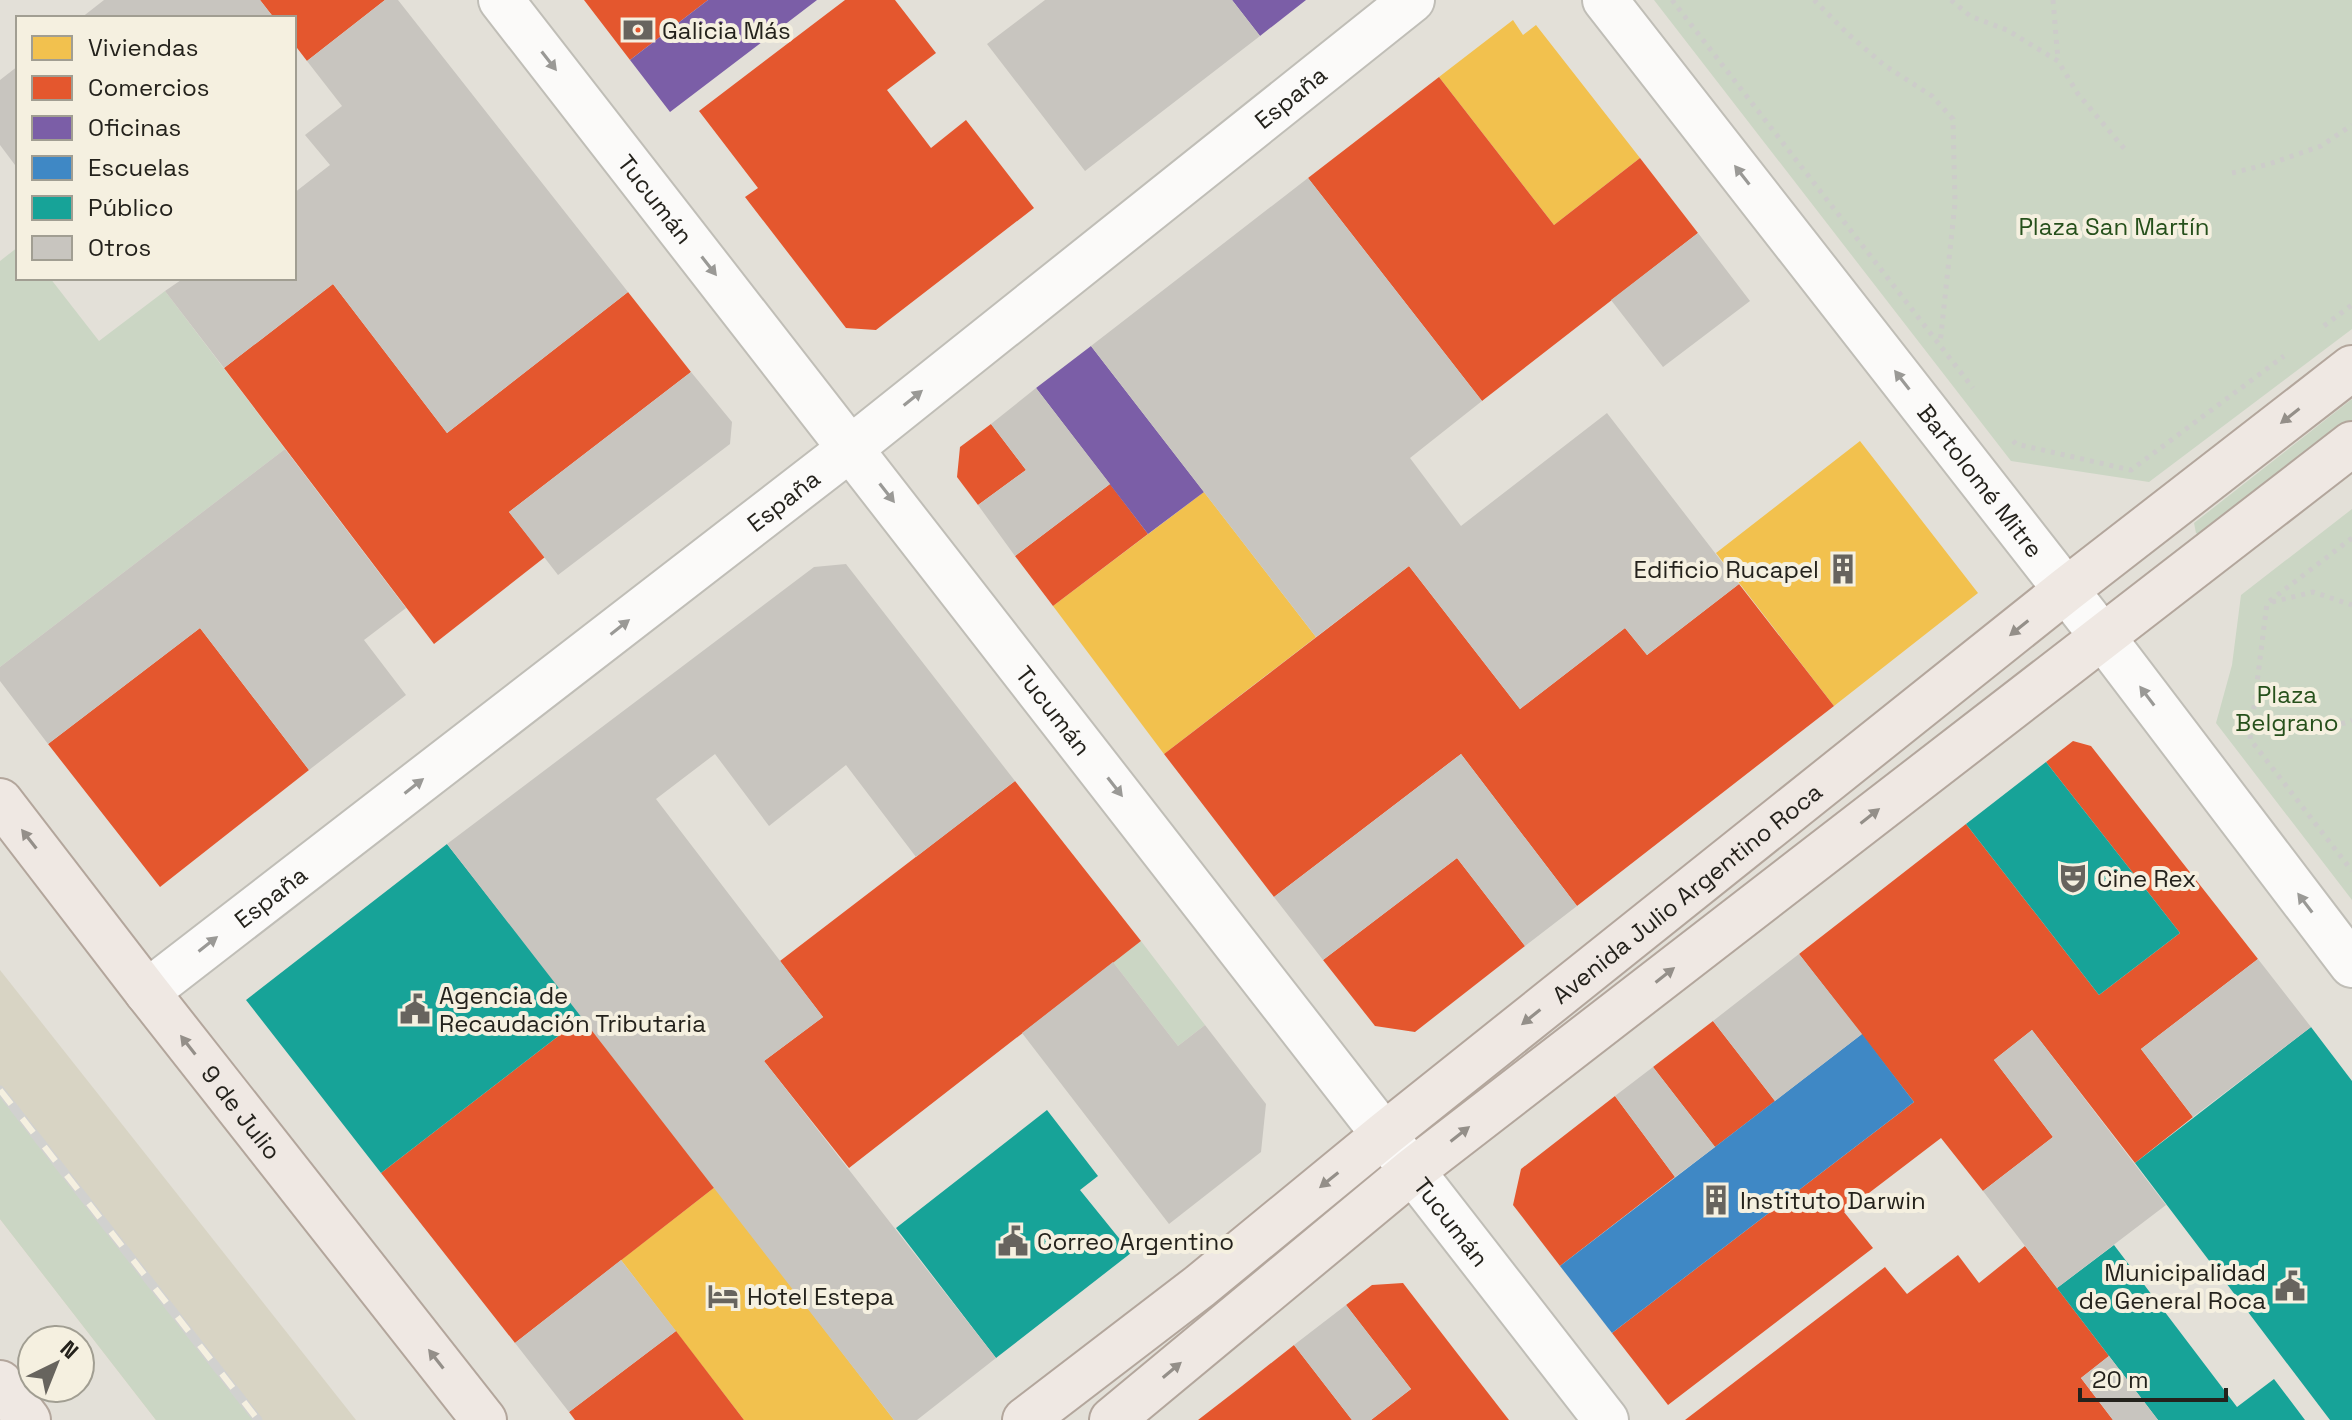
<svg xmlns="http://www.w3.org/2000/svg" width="2352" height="1420" viewBox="0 0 2352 1420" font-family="'Space Grotesk',sans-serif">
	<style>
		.built { fill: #d8d4c4 }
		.green { fill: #cbd6c4 }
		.homes { fill: #f2c14e }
		.shops { fill: #e4572e }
		.offices { fill: #7b5ea7 }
		.schools { fill: #3f88c5 }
		.public { fill: #17a398 }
		.building { fill: #c8c5bf }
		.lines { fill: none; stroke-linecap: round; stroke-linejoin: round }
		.minor-casing { stroke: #c0beb7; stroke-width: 48 }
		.major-casing { stroke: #b3a69c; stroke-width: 48 }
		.path { stroke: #cdccca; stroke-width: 5; stroke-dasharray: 4 6; stroke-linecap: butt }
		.minor { stroke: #fbfaf9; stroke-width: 44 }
		.major { stroke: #efe8e3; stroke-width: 44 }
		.rail-casing { stroke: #d1d1cf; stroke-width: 9 }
		.rail { stroke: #f5f0e0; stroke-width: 6; stroke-dasharray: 18; stroke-linecap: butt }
		.oneway { fill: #9a9996 }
		.oneway2 { fill: #948f89 }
		.labels { text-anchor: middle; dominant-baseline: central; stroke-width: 8; stroke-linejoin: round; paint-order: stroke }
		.poi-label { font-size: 24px; fill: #24221c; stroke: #f5f0e0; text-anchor: start }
		.street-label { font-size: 24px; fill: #24221c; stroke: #f5f0e0 }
		.park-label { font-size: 24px; fill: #26501b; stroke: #f5f0e0 }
	</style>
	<rect width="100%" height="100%" fill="#e3e0d8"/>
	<path class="built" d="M0,970l356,450h-200l-156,-201z"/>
	<path class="green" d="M1654,0h698v329l-203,153 -138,-21z
		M18,247v31h32l49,63 66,-50 120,158 -285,218v-406z
		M2352,399v23l-147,115 -9,-4 -2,-10z
		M2352,509v391l-136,-177 16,-58 9,-70z
		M1141,941l64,84 -27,21 -65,-84z
		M0,1086l259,334h-103l-156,-201z"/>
	<path class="homes" d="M1513,20l10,15 13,-10 104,133 -86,67 -115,-148z
		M1860,441l118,152 -144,113 -118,-153z
		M1204,492l112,145 -152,117 -111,-148z
		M715,1187l179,233h-150l-123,-160z"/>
	<path class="shops" d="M260,0h125l-78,61 -13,-17v-26h-20z
		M584,0h124l-78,60z
		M845,0h50l41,53 -49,37 44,58 35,-28 68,88 -158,122 -30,-2 -101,-131 13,-9 -59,-77z
		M1439,77l115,148 86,-67 58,75 -216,168 -174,-223z
		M333,284l114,149 181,-141 63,80 -182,140 36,45 -111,87 -210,-276z
		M991,424l35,46 -48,35 -21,-28 3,-30z
		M1110,484l38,50 -95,72 -38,-50z
		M1409,566l111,143 105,-81 22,27 92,-71 95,122 -257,200 -116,-152 -187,143 -110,-143z
		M200,628l109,142 -149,117 -112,-143z
		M2073,741l18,5 167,213 -117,90 52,68 -58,46 -103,-133 -38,30 59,77 -70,54 -42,-53 -97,74 29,36 -205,157 -56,-72 302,-231 -115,-148 167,-130 133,171 81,-62 -134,-171z
		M1015,781l126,160 -292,227 -85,-107 59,-44 -43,-56z
		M1457,858l68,88 -110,86 -40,-6 -52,-66z
		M583,1017l132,170 -200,156 -134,-170z
		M1713,1021l62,80 -60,46 -62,-80z
		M1615,1096l60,81 -115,89 -47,-61 8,-36z
		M2025,1246l84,110 -28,22 32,42h-428l200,-153 22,27 51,-39 21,28z
		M1403,1283l54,70 52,67h-138l40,-31 -65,-84 26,-20z
		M676,1331l68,89h-169l-6,-8z
		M1294,1345l58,75h-154l44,-34z"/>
	<path class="offices" d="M708,0h109l-147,112 -40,-52z
		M1232,0h74l-46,36z
		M1091,346l113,146 -56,42 -112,-146z"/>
	<path class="schools" d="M1862,1034l52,68 -302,231 -52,-67z"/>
	<path class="public" d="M2046,762l134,171 -81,62 -133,-171z
		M447,844l136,173 -202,156 -135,-173z
		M2311,1027l41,54v339h-22l-195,-257z
		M1047,1110l51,66 -18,14 51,63 -135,105 -100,-130z
		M2114,1245l123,162 37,-28 31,41h-147l-101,-132z"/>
	<path class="building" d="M104,0h156l14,18h-193z
		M385,0h13l230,292 -181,141 -114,-149 -109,84 -59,-77 19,-13h110v-85l36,-28 -25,-30 37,-29 -35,-45z
		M1045,0h187l28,36 -175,135 -98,-127z
		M18,66v103l-18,-24v-65z
		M1308,178l174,223 -72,57 51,68 146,-113 132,171 -92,71 -22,-27 -105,81 -111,-143 -93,71 -225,-291z
		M1698,233l52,68 -87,66 -52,-67z
		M691,372l41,50 -2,22 -172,131 -49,-63z
		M1036,388l74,96 -95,72 -37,-51 48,-35 -35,-46z
		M285,449l121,159 -42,32 42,55 -97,75 -109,-142 -152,116 -48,-63v-14z
		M846,564l169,217 -99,76 -70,-92 -77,61 -54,-72 -59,45 167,218 -59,44 232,297 -79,62h-23l-447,-576 367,-277z
		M1461,754l116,152 -52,40 -68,-88 -134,102 -49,-63z
		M1799,954l63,80 -87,67 -62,-80z
		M2258,959l53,68 -118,90 -52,-68z
		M1113,962l65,84 27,-21 61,79 -5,48 -92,72 -147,-191z
		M2032,1030l134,175 -109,83 -74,-97 70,-54 -59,-77z
		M1653,1067l62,80 -40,30 -60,-81z
		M621,1260l55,71 -107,81 -54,-69z
		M1346,1305l65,84 -40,31h-19l-58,-75z
		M2109,1356l49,64h-45l-32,-42z"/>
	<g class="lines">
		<g class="minor-casing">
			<g id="minor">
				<path id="s1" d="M501,0l1105,1420"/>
				<path id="s2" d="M1605,0l497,636 250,329"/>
				<path id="s3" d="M147,992l704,-544 561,-448"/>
			</g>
		</g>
		<g class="major-casing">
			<g id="major">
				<path id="s4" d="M0,801l147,191 337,428"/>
				<path d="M0,1383l28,37"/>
				<path id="s5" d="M1025,1420l175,-134 185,-152 681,-544 286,-222"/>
				<path d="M1112,1420l300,-249 940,-727"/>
			</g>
		</g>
		<path class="path" d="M1672,0l301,388
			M1814,0l34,34 36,31 48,31 21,23 2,84 -15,141
			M1951,0l19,16 37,14 51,31 20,33 50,59
			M2053,0l5,60
			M2232,173l37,-9 52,-18 31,-21
			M2324,326l28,-21
			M2013,441l3,3 115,26 153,-114
			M2352,538l-85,65 -17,136 102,132
			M2272,602l41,-10 39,13
			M2252,722l47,7 46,-6 7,-3"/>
		<use href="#minor" class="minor"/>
		<use href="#major" class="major"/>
		<g class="rail-casing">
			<path id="rail" d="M0,1090l258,330"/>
		</g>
		<use href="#rail" class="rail"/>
	</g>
	<defs><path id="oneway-solid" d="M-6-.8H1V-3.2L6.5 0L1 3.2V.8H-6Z" transform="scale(2)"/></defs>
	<g class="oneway">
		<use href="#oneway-solid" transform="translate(549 61) rotate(52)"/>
		<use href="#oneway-solid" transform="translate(1742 175) rotate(-128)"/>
		<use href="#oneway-solid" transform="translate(709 266) rotate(52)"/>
		<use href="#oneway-solid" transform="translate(1902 380) rotate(-128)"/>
		<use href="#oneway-solid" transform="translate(913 398) rotate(-39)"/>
		<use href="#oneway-solid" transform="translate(887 493) rotate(52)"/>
		<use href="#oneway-solid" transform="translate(620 627) rotate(-38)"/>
		<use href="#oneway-solid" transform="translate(2147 696) rotate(-127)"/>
		<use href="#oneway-solid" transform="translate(414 786) rotate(-38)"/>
		<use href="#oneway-solid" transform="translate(1115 787) rotate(52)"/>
		<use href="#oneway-solid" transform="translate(2305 903) rotate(-127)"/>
		<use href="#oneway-solid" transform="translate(208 944) rotate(-38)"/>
	</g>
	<g class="oneway2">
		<use href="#oneway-solid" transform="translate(2290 416) rotate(142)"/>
		<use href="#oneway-solid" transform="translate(2019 628) rotate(141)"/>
		<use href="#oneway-solid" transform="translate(1870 816) rotate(-38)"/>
		<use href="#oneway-solid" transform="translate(29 839) rotate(-128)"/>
		<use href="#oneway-solid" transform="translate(1665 975) rotate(-38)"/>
		<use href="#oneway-solid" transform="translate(1531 1017) rotate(141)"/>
		<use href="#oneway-solid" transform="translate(188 1045) rotate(-128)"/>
		<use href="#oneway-solid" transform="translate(1460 1134) rotate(-38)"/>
		<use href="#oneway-solid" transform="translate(1329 1180) rotate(141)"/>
		<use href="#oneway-solid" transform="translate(436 1359) rotate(-128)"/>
		<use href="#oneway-solid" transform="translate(1172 1370) rotate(-40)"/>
	</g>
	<defs>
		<g id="bank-bare" transform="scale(2.4)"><path d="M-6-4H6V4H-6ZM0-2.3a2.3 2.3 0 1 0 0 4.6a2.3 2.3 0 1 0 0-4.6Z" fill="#67645e" stroke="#f5f0e0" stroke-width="2.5" paint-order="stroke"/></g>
		<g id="building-bare" transform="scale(2.4)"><path d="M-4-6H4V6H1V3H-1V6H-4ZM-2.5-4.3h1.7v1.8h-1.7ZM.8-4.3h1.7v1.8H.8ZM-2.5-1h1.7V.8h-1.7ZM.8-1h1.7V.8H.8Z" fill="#67645e" stroke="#f5f0e0" stroke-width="2.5" paint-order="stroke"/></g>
		<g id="theatre-bare" transform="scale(2.4)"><path d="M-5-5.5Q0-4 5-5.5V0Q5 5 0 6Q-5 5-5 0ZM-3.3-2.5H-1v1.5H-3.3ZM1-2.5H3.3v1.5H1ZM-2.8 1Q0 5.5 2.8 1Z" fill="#67645e" stroke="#f5f0e0" stroke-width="2.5" paint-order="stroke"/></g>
		<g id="civic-bare" transform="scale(2.4)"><path d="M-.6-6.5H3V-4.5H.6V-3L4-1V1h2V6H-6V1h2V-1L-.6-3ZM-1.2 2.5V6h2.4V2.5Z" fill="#67645e" stroke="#f5f0e0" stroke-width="2.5" paint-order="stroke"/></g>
		<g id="hotel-bare" transform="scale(2.4)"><path d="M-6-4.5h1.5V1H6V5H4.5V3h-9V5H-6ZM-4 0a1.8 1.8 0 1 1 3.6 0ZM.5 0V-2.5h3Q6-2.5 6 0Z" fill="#67645e" stroke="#f5f0e0" stroke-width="2.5" paint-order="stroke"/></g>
	</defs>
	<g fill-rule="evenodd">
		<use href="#bank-bare" x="638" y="30"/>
		<use href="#building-bare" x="1843" y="569"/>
		<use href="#theatre-bare" x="2073" y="878"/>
		<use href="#civic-bare" x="415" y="1009"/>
		<use href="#building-bare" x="1716" y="1200"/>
		<use href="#civic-bare" x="1013" y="1241"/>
		<use href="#civic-bare" x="2290" y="1286"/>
		<use href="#hotel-bare" x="723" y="1296"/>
	</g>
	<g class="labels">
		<g class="poi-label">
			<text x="662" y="30">Galicia Más</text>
			<text x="1819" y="569" text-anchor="end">Edificio Rucapel</text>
			<text x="2097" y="878">Cine Rex</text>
			<text x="439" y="995">Agencia de<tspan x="439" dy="28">Recaudación Tributaria</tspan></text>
			<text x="1740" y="1200">Instituto Darwin</text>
			<text x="1037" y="1241">Correo Argentino</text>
			<text x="2266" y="1272" text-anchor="end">Municipalidad<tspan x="2266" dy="28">de General Roca</tspan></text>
			<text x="747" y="1296">Hotel Estepa</text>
		</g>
		<g class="street-label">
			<text stroke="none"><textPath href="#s3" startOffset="1452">España</textPath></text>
			<text stroke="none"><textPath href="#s1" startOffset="252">Tucumán</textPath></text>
			<text stroke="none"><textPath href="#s2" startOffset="610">Bartolomé Mitre</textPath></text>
			<text stroke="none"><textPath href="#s3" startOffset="804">España</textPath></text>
			<text stroke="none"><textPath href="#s1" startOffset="900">Tucumán</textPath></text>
			<text stroke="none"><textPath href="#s5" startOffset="846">Avenida Julio Argentino Roca</textPath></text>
			<text stroke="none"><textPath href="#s3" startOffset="156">España</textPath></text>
			<text stroke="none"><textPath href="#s4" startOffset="394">9 de Julio</textPath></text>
			<text stroke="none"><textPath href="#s1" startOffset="1548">Tucumán</textPath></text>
		</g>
		<g class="park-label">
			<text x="2114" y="226">Plaza San Martín</text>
			<text x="2287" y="694">Plaza<tspan x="2287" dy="28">Belgrano</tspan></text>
		</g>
	</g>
	<rect x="16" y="16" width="280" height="264" fill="#f5f0e0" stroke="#a19e92" stroke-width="2"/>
	<rect x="32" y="36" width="40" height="24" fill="#f2c14e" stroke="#a19e92" stroke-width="2"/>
	<text x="88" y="56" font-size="24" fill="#24221c">Viviendas</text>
	<rect x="32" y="76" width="40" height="24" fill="#e4572e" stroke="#a19e92" stroke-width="2"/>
	<text x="88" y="96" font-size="24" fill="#24221c">Comercios</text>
	<rect x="32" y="116" width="40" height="24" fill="#7b5ea7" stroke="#a19e92" stroke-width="2"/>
	<text x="88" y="136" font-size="24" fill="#24221c">Oficinas</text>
	<rect x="32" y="156" width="40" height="24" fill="#3f88c5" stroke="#a19e92" stroke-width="2"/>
	<text x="88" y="176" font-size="24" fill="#24221c">Escuelas</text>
	<rect x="32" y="196" width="40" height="24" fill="#17a398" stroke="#a19e92" stroke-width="2"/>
	<text x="88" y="216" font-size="24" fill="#24221c">Público</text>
	<rect x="32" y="236" width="40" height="24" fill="#c8c5bf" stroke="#a19e92" stroke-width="2"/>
	<text x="88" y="256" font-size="24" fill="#24221c">Otros</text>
	<g transform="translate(56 1364) rotate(43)"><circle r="38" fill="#f5f0e0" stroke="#a19e92" stroke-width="2"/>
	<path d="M0-6L14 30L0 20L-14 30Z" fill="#67645e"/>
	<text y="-12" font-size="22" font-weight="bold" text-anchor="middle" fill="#24221c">N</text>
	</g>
	<path d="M2080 1388v12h146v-12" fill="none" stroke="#24221c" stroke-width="4"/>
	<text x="2092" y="1388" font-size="24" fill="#24221c" stroke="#f5f0e0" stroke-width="6" paint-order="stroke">20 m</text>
</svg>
